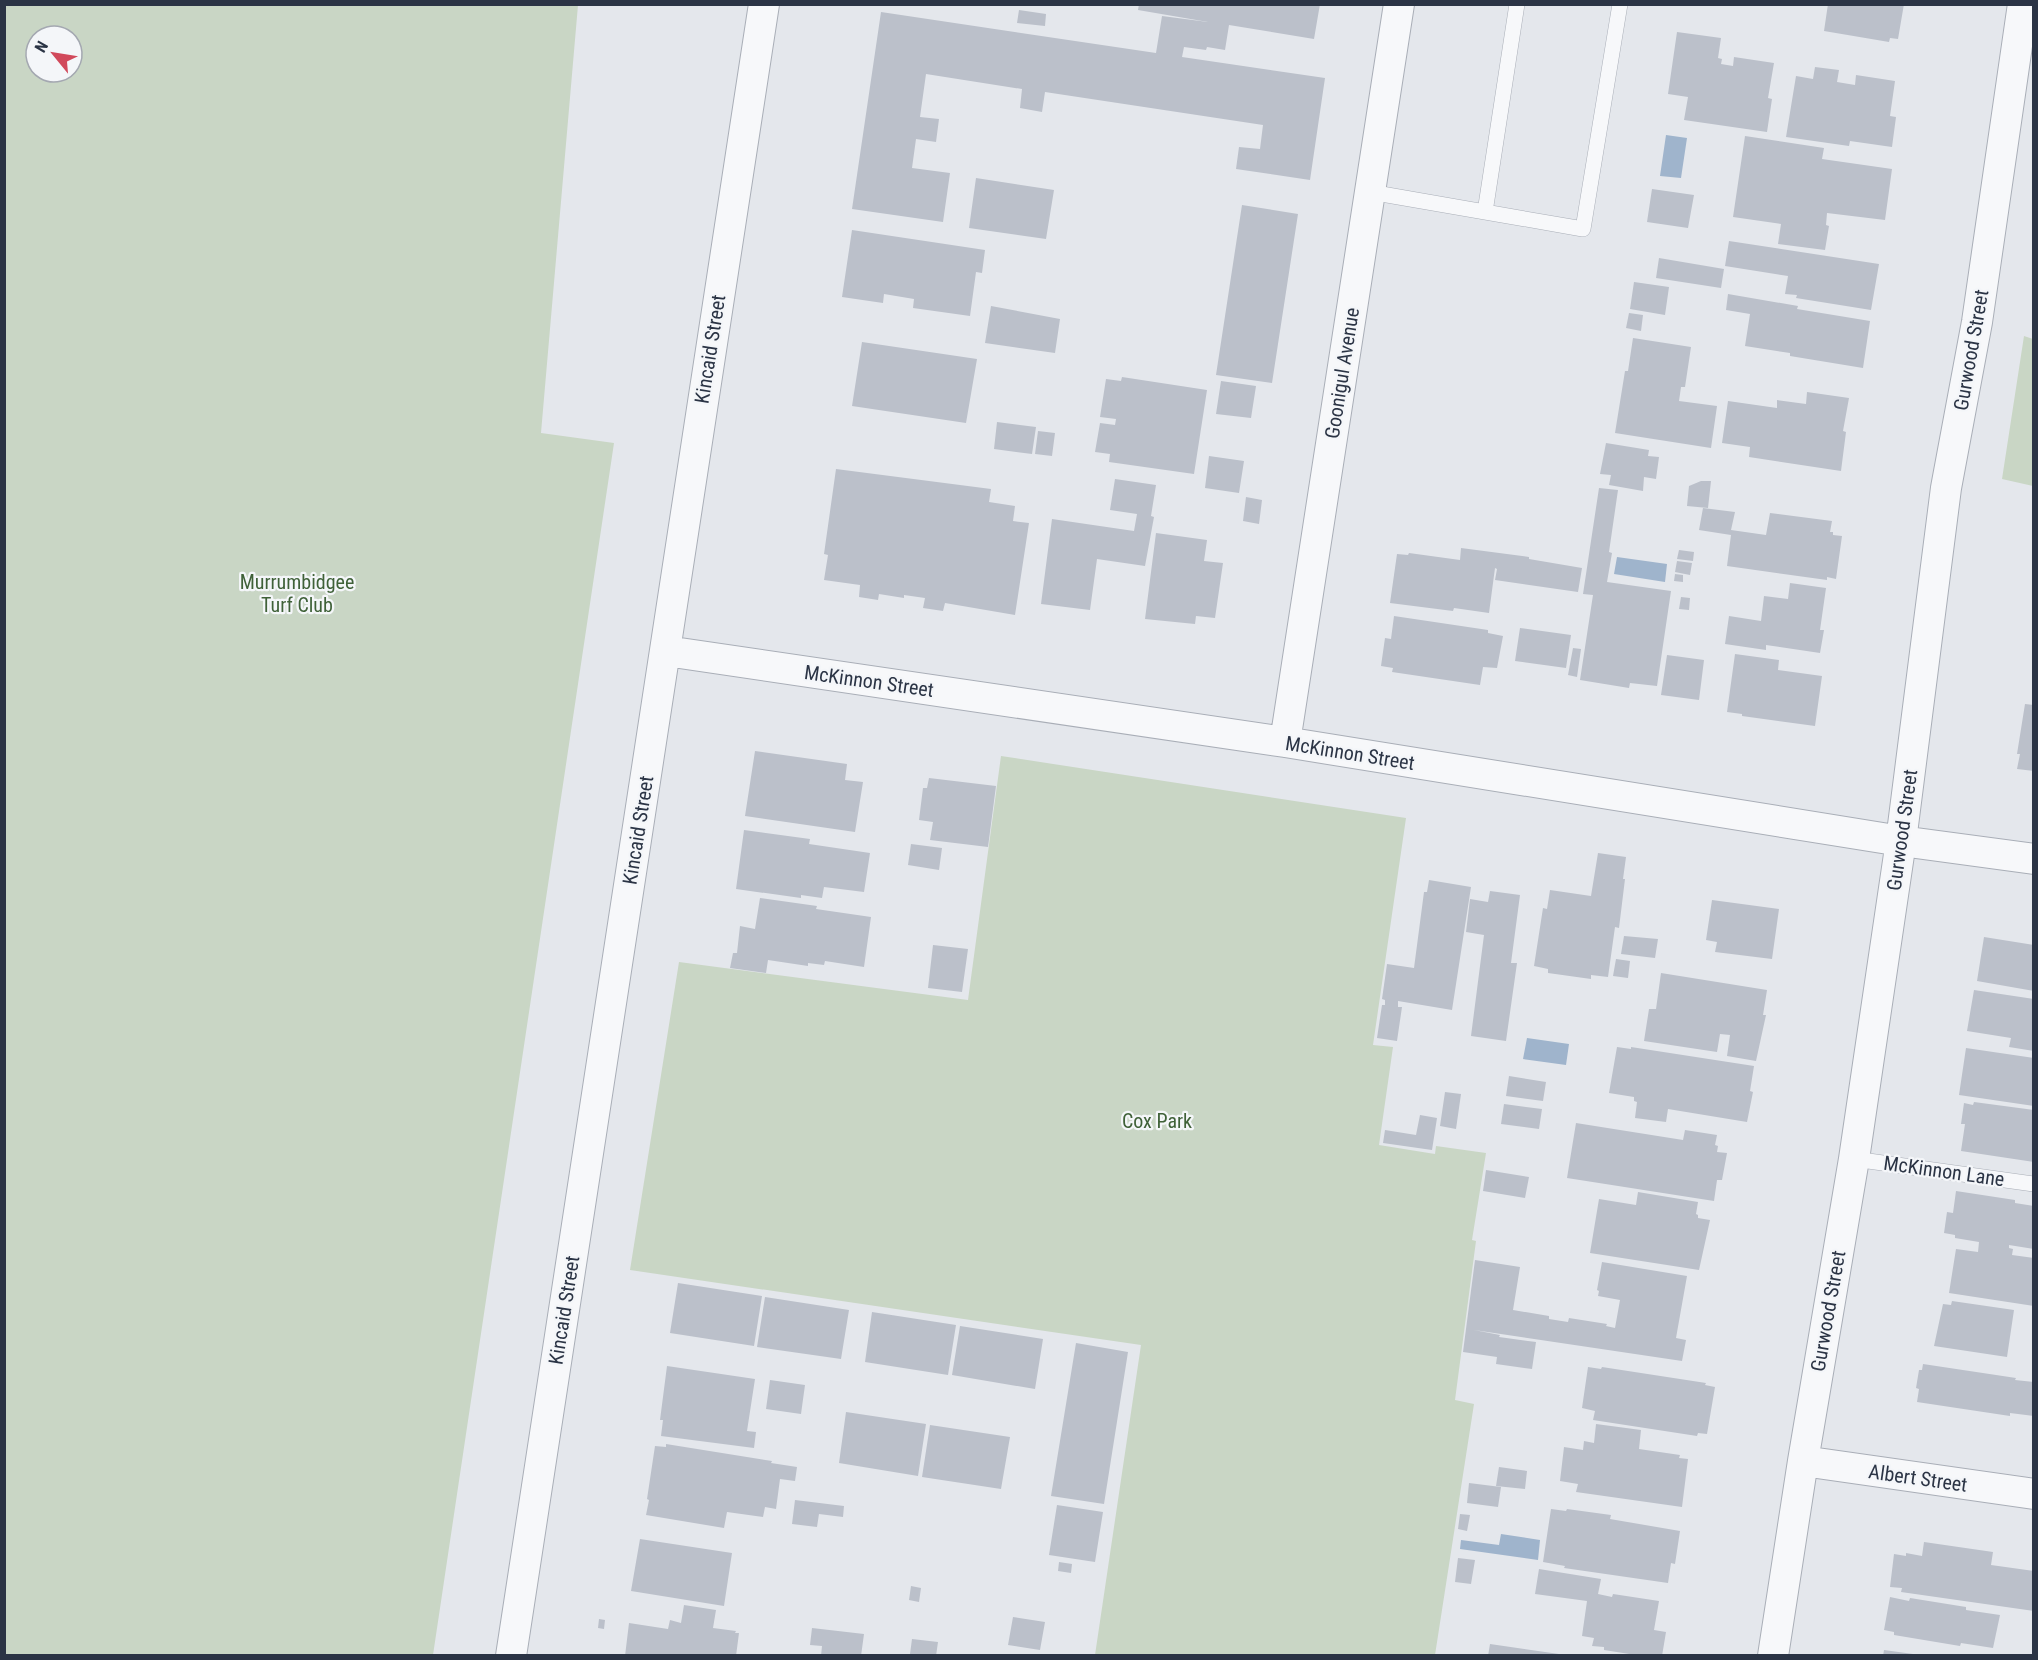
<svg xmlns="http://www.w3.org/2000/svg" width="2038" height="1660" viewBox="0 0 2038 1660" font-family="'Roboto Condensed',sans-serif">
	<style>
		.green { fill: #c9d6c5; fill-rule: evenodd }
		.water { fill: #9fb4cc }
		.building { fill: #bbc0ca }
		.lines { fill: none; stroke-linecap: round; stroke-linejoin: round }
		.lane-casing { stroke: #a9aeb7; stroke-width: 16 }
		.street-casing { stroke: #a9aeb7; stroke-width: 32 }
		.lane { stroke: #f7f8fa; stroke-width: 15 }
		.street { stroke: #f7f8fa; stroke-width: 30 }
		.labels { text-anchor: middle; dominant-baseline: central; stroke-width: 4.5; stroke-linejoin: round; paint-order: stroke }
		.street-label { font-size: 20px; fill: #2b3445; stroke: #f4f6f9 }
		.park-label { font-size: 20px; fill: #3f6138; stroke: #f4f6f9 }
	</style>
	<rect width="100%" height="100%" fill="#e4e7ec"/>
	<path class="green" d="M5,4l573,1 -37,428 73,10 -181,1212h-428zM36,36h36v36h-36z
		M2024,336l9,3v147l-31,-7z
		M1001,756l405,62 -33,227 20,2 -14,98 56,9 1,-8 50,7 -14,87 4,1 -21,159 19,4 -39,251h-340l46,-310 -511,-75 49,-308 289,38z"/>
	<path class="water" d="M1666,135l21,3 -6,40 -21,-2z
		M1617,557l50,7 -2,18 -51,-8z
		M1527,1038l42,6 -3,21 -43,-6z
		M1501,1534l39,6 -2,20 -78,-11 1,-9 38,5z"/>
	<path class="building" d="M1139,4h181l-6,35 -85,-14 -4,25 -18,-3 -1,3 -22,-3 -2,10 143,21 -15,102 -74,-11 3,-22 21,2 3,-24 -218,-33 -3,20 -22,-4 2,-19 -96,-15 -6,43 19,2 -3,23 -20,-3 -4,29 38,5 -7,49 -91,-13 29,-197 275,41 6,-37 46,6 -70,-12z
		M1828,4h76l-6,35 -8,-1 -1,4 -65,-11z
		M1019,10l27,4 -1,12 -28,-3z
		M1677,32l44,6 -3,20 4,1 -1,5 12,2 1,-9 40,6 -6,35 4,1 -5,33 -83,-12 4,-23 -20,-3z
		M1815,67l24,3 -2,12 18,3 1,-10 39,6 -5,35 6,1 -4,30 -42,-6 -1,5 -63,-9 10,-61 17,3z
		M1745,136l79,12 -2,11 70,10 -7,51 -58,-7 -1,12 3,1 -4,24 -47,-6 3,-20 -48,-7z
		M976,178l78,12 -8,49 -77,-11z
		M1652,189l42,6 -6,33 -41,-6z
		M1242,205l56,9 -26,169 -56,-8z
		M852,230l133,20 -3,23 -6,-1 -6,44 -57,-8 1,-9 -30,-5 -1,9 -41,-6z
		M1729,241l150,23 -8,46 -75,-12 1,-3 -12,-1 3,-18 -63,-10z
		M1659,258l65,11 -3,19 -65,-10z
		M1634,282l35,5 -4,28 -35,-6z
		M1728,294l70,12 -1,3 73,12 -7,47 -73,-12v-3l-45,-7 5,-32 -24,-4z
		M991,306l69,13 -5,34 -70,-10z
		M1629,313l14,2 -2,16 -15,-3z
		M1633,338l58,9 -6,40h-4l-2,14 38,5 -6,42 -96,-15 10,-62h3z
		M862,342l115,17 -11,64 -114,-17z
		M1122,377l85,13 -13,84 -85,-12 1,-8 -15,-2 5,-29 15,2 1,-6 -16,-2 6,-38 15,2z
		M1221,381l35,5 -5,32 -35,-4z
		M1807,392l42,6 -6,33 3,1 -5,39 -92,-14 1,-10 -28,-4 6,-42 49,7v-8l29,4z
		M997,422l39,5 -4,27 -38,-5z
		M1038,431l17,2 -3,23 -17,-2z
		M1606,443l43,7 -1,6 11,1 -3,22 -12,-2 -1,14 -34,-6 2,-10 -11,-1z
		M1209,456l35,5 -5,32 -34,-5z
		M836,469l155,20 -2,13 26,4 -2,15 16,2 -14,92 -70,-12 -2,8 -20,-3 2,-10 -21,-3v3l-25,-4 -1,6 -19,-3 1,-12 -36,-5 4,-25 -4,-1z
		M1115,479l41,6 -5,31 3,1 -9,49 -48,-7 -7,51 -49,-6 11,-85 82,12 3,-17 -27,-4z
		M1701,481h10l-3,27 -21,-2 2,-20z
		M1599,488l19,2 -9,62 3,1 -5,29 64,9 -14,95 -27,-3 -1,5 -49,-8 13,-85 -10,-1z
		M1246,497l16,3 -3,24 -16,-3z
		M1703,508l32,4 -4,18 35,5 4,-22 62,8 -2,11h3v3l9,1 -6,43 -9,-2v3l-100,-14 4,-31 -32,-5z
		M1156,533l51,7 -3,21 19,2 -8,55 -19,-2 -1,8 -50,-5z
		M1461,548l68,9v2l53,9 -4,24 -83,-12 2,-11 -2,-1 -6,45 -35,-5 -1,3 -63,-8 7,-49 11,1 1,-2 51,7z
		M1679,550l15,2 -1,9 -16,-2z
		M1677,561l15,2 -2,12 -15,-3z
		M1675,574l8,1v7l-9,-1z
		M1790,583l36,5 -6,42h4l-4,23 -54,-8v5l-41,-6 4,-28 32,5 3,-25 24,3z
		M1681,597l9,1 -1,12 -10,-1z
		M1394,616l94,14v3l15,3 -6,32 -14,-1 -3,18 -88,-13 1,-4 -12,-2 4,-28 6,1z
		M1520,628l51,7 -5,33 -51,-7z
		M1573,648l8,1 -4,28 -9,-2z
		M1735,654l44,6 -1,10 44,6 -7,50 -73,-10v-2l-15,-2z
		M1667,655l37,5 -5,40 -38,-5z
		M2025,704l9,1v66l-17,-2 3,-15h-3z
		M755,751l92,13 -2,16 18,2 -8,50 -110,-16z
		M929,778l67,8 -8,61 -58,-7 3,-18 -14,-2 4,-32h4z
		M744,830l66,9 -1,5 61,9 -6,39 -40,-5 -2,11 -21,-3v3l-65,-9z
		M911,844l31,4 -3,22 -31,-5z
		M1598,853l28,4 -3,22h2l-6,49 -4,-1 -7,50 -17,-2v4l-43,-6v-4l-14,-3 9,-58 4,1 3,-19 41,6z
		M1429,880l42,7 -19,123 -54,-9v6h4l-5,34 -20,-3 5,-33h3v-5l-3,-1 5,-35 27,4 10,-76h3z
		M1490,891l30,4 -9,68h6l-11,78 -35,-5 13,-101 -18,-3 4,-33 18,3z
		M760,898l57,8 -1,3 55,8 -7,50 -39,-6 -1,4 -16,-2v3l-40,-6 -2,13 -36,-5 3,-15h4l3,-27 15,3z
		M1712,900l67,9 -7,50 -57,-7 2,-10 -11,-2z
		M1624,936l34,3 -3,19 -34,-4z
		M1984,937l50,8v46l-57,-10z
		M933,945l35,4 -6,43 -34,-4z
		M1616,959l14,2 -2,17 -15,-2z
		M1661,973l106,17 -4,25h3l-10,46 -29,-5 3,-21 -10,-1 -3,18 -73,-11 5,-32h7z
		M1974,990l60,9v52l-25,-4 2,-9 -44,-7z
		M1617,1047l14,2v-2l123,19 -4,25 3,1 -6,30 -79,-13 -2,13 -31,-4 2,-16 -3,-1v-4l-25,-4z
		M1966,1048l68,10v48l-75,-11z
		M1509,1076l37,6 -3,19 -37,-5z
		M1445,1092l16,2 -5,35 -16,-3z
		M1974,1102l60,8v52l-73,-11 4,-27h-4l3,-21 9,2z
		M1504,1104l38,5 -3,20 -38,-5z
		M1420,1115l17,3 -5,32 -49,-7 2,-13 31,5z
		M1576,1123l107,17 2,-10 32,5 -2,10 3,1 -1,6 10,1 -5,27h-5l-3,21 -147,-23z
		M1486,1170l43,7 -4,21 -42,-7z
		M1956,1191l59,9v3l19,3v43l-25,-4v3l4,1 -1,6 22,3v48l-85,-13 7,-44 22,3 1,-10 -24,-4v-3l-11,-2 3,-21 6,1z
		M1638,1192l60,10 -2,12 2,1v3l12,2 -11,50 -109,-17 9,-54 37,6z
		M1475,1260l45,7 -7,43 36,6v3l19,3 1,-4 38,6 -1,2 9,2 5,-28 -22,-4 1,-5 -2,-1 5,-28 85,14 -11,62 10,2 -4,21 -208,-31 26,5 -1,2 37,5 -4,27 -36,-5 1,-7 -34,-5z
		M678,1283l84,13 -8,50 -84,-13z
		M765,1297l84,13 -8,49 -84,-12z
		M1952,1301l62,9 -7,47 -73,-11 9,-42 8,1z
		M872,1312l84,13 -8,50 -83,-13z
		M960,1326l83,13 -8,50 -83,-14z
		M1076,1343l52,9 -24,152 -53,-8z
		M1923,1364l93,14 -1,2 19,2v34l-24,-3v3l-93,-14 2,-13 -3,-1 3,-18h3z
		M667,1366l88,13 -8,52 9,1 -2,16 -93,-12 2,-16h-3z
		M1588,1367l13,2 1,-2 104,16 -1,2 10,2 -8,47 -9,-1 -1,3 -104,-16 2,-9 -13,-3z
		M770,1380l35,5 -4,29 -35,-5z
		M846,1412l80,12 -8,52 -79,-13z
		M1596,1424l45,6 -2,19 41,6 -1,3 9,1 -6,48 -106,-15 2,-8 -18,-3 4,-34 19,3 1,-9 10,2z
		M930,1425l80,12 -9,52 -79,-12z
		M666,1444l106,17 -1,2 26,4 -2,14 -15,-2 -4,30 -11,-2 -2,10 -36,-5 -3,16 -78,-13 3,-15 -2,-1 8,-53 11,1z
		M1499,1467l28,4 -2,18 -29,-3z
		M1469,1483l32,4 -3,20 -31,-4z
		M795,1500l49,6 -1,11 -24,-3 -2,13 -25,-3z
		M1057,1505l46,7 -8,50 -46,-7z
		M1551,1509l15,2 1,-2 44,6 -1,4 70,12 -5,33 -4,-1 -3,20 -104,-15 1,-2 -22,-4z
		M1460,1514l10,1 -3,16 -9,-2z
		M640,1539l92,14 -8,53 -93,-15z
		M1924,1542l69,10 -2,13 43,6v40l-133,-19 1,-4 -12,-1 4,-33 12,2v-3l16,3z
		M1458,1558l17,2 -4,24 -16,-2z
		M1059,1562l13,2 -1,9 -13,-2z
		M1539,1569l62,10 -3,15 14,3 1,-3 46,7 -5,29 12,2 -4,24h-20l-38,-6v-3l-12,-1 2,-8 -12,-2 5,-35 -52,-7z
		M911,1586l10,2 -2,14 -10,-2z
		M1890,1597l19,4 1,-3 56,9v3l34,5 -7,33 -32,-5 -1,3 -66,-11v-3l-10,-2z
		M684,1605l32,5 -3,18 23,3 -1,2h4l-3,23h-111l4,-33 39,6 2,-9 11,3z
		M1013,1617l32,5 -5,28 -32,-5z
		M599,1619l6,1 -1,9 -6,-1z
		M812,1628l52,6 -3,22h-40l1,-10 -12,-1z
		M912,1639l26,3 -2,14 -26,-2z
		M1490,1644l69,10v2h-71z
		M1884,1650l29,4v2h-30z"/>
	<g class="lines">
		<g class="lane-casing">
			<path id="lane" d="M1370,192l213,37 37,-225
				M1485,212l32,-208
				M1854,1159l180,25"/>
		</g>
		<g class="street-casing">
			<path id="street" d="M666,651l619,91 616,99 133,18
				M1285,742l114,-738
				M1803,1461l231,33
				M511,1656l253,-1652
				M1773,1656l30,-195 51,-302 47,-318 45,-353 31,-166 46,-318"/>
		</g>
		<use href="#lane" class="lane"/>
		<use href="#street" class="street"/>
	</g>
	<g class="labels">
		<g class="street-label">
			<text transform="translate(710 349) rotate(-81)">Kincaid Street</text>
			<text transform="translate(1971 350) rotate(-80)">Gurwood Street</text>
			<text transform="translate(1342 373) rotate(-81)">Goonigul Avenue</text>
			<text transform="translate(869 681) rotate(8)">McKinnon Street</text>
			<text transform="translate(1350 753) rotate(9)">McKinnon Street</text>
			<text transform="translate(638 830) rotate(-81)">Kincaid Street</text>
			<text transform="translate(1902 830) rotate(-82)">Gurwood Street</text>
			<text transform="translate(1944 1171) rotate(8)">McKinnon Lane</text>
			<text transform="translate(564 1310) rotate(-81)">Kincaid Street</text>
			<text transform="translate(1828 1311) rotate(-80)">Gurwood Street</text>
			<text transform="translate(1918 1478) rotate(8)">Albert Street</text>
		</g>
		<g class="park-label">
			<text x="297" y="582">Murrumbidgee<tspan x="297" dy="23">Turf Club</tspan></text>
			<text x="1157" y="1121">Cox Park</text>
		</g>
	</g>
	<rect width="2038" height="1660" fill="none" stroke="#2b3445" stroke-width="12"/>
	<g transform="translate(54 54) rotate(300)"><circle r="28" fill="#f4f6f9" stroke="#a4a8b1" stroke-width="1.5"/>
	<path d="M0-4.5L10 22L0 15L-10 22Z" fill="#d1495b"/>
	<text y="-9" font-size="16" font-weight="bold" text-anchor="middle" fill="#2b3445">N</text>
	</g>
</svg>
